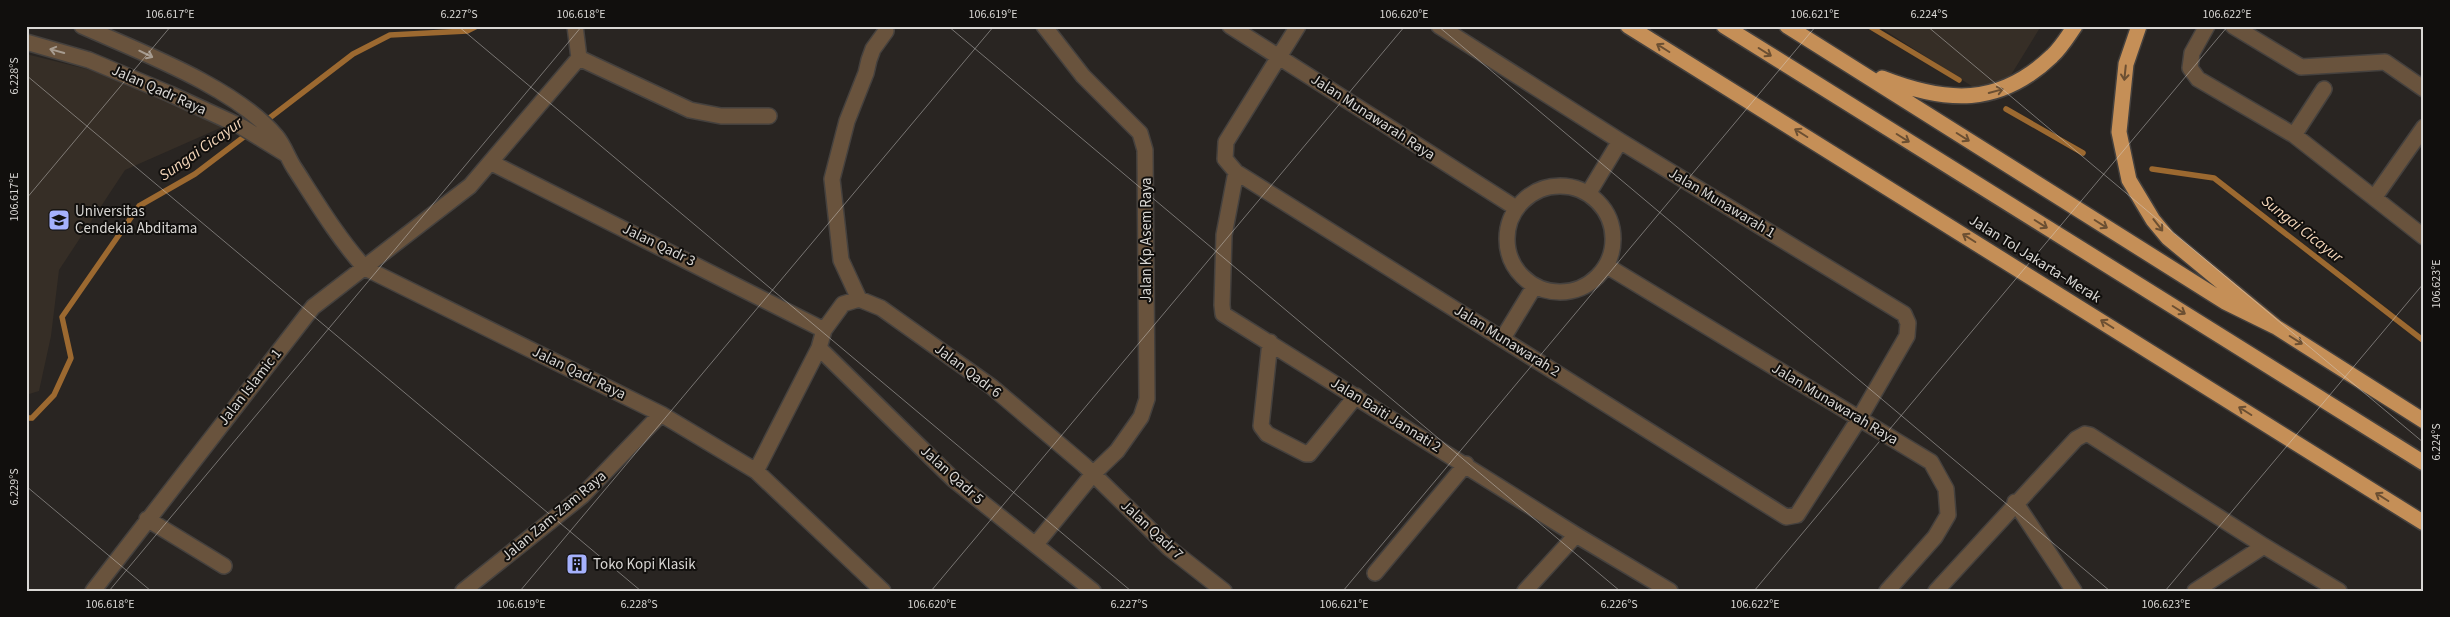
<svg xmlns="http://www.w3.org/2000/svg" width="2450" height="617" viewBox="0 0 2450 617" font-family="'Source Sans 3',sans-serif">
	<style>
		.built { fill: #362e26 }
		.lines { fill: none; stroke-linecap: round; stroke-linejoin: round }
		.stream { stroke: #9c6930; stroke-width: 5.5 }
		.minor-casing { stroke: #45413e; stroke-width: 18 }
		.highway-casing { stroke: #45413e; stroke-width: 18 }
		.minor { stroke: #69533d; stroke-width: 15 }
		.highway { stroke: #c58f57; stroke-width: 15 }
		.oneway { stroke: #6b4f32 }
		.oneway2 { stroke: #a79c90 }
		.ticks { fill: none; stroke: #d9d7d4; stroke-width: 1; stroke-opacity: 0.45 }
		.labels { text-anchor: middle; dominant-baseline: central; stroke-width: 4; stroke-linejoin: round; paint-order: stroke }
		.street-label { font-size: 15px; fill: #d9d7d4; stroke: #110f0d }
		.poi-label { font-size: 15px; fill: #d9d7d4; stroke: #110f0d; text-anchor: start }
		.water-label { font-size: 16px; font-style: italic; fill: #f6d8bb; stroke: #110f0d }
		.neatline { fill: none; stroke: #d9d7d4; stroke-width: 2 }
		.ticks-label { font-size: 12px; text-anchor: middle; fill: #d9d7d4 }
	</style>
	<rect width="100%" height="100%" fill="#292522"/>
	<path class="built" d="M1878,26h163l-46,75z
		M26,54l97,24 113,43 -111,49 -66,100 -8,66 -12,55 -13,4z"/>
	<g class="lines">
		<path class="stream" d="M1869,26l90,54
			M2006,109l77,44
			M263,123l90,-69 37,-19 77,-4 10,-5
			M2152,169l62,9 210,163
			M26,418h6l22,-23 17,-37 -9,-41 77,-111 56,-32 54,-41"/>
		<g class="minor-casing">
			<path id="minor" d="M82,26c58,26 153,61 194,110 8,9 12,23 19,33 22,34 43,69 70,99l296,146 95,57 127,120
				M575,26l4,32
				M1230,26l286,182
				M1298,26l-72,116 -1,17 11,13 550,345 11,-2 62,-96 48,-83 1,-13 -4,-9 -284,-173 -181,-115
				M2207,26l-15,27 -2,15 8,11 96,56 130,102
				M2233,26l68,41 84,-5 39,27
				M26,42l63,18 81,34 72,33 44,27
				M2294,135l30,-46
				M492,163l332,167
				M1236,172l-12,63 -2,70 1,9 353,221 94,56
				M1507 239a53 53 0 1 1 106 0a53 53 0 1 1-106 0Z
				M1588,194l32,-53
				M2374,198l50,-71
				M1607,266l324,196 15,27 2,26 -13,22 -48,54
				M859,299l-18,-39 -9,-81 15,-58 19,-48 3,-13 4,-11 13,-18
				M1503,338l31,-51
				M1270,342l-9,84 6,8 39,20h3l47,-58
				M819,348l135,132 139,111
				M756,471l63,-123 5,-18 19,-26 16,-5 22,9 111,79 92,78 85,83 55,43
				M2015,502l59,89
				M147,519l77,47
				M1036,544l57,-70 24,-23 24,-34 6,-18 -2,-249 -5,-17 -57,-57 -39,-50
				M1375,573l91,-109
				M93,591l220,-284 157,-121 109,-128 111,52 31,6h48
				M463,591l119,-95 79,-82
				M1525,591l51,-56
				M1936,591l140,-152 9,-5 5,1 174,111 75,45
				M2195,591l69,-45"/>
		</g>
		<g class="highway-casing">
			<path id="highway" d="M1628,26l796,497
				M1724,26l700,437
				M1787,26l438,276 51,25
				M2139,26l-13,38 -7,68 10,48 24,40 15,18 108,89 148,94
				M1882,78c64,25 117,29 170,-22 9,-8 16,-20 23,-30"/>
		</g>
		<use href="#minor" class="minor"/>
		<use href="#highway" class="highway"/>
	</g>
	<defs><path id="oneway-shaft" d="M-6 0H5M1.5-3L5.5 0L1.5 3" fill="none" stroke-width="1.6" stroke-linecap="round" stroke-linejoin="round" transform="scale(1.25)"/></defs>
	<g class="oneway">
		<use href="#oneway-shaft" transform="translate(1663 48) rotate(-148)"/>
		<use href="#oneway-shaft" transform="translate(1765 52) rotate(32)"/>
		<use href="#oneway-shaft" transform="translate(2125 73) rotate(96)"/>
		<use href="#oneway-shaft" transform="translate(1996 91) rotate(-15)"/>
		<use href="#oneway-shaft" transform="translate(1801 133) rotate(-148)"/>
		<use href="#oneway-shaft" transform="translate(1963 137) rotate(32)"/>
		<use href="#oneway-shaft" transform="translate(1903 138) rotate(32)"/>
		<use href="#oneway-shaft" transform="translate(2041 224) rotate(32)"/>
		<use href="#oneway-shaft" transform="translate(2101 224) rotate(32)"/>
		<use href="#oneway-shaft" transform="translate(2158 225) rotate(52)"/>
		<use href="#oneway-shaft" transform="translate(1969 238) rotate(-148)"/>
		<use href="#oneway-shaft" transform="translate(2179 310) rotate(32)"/>
		<use href="#oneway-shaft" transform="translate(2107 324) rotate(-148)"/>
		<use href="#oneway-shaft" transform="translate(2296 340) rotate(32)"/>
		<use href="#oneway-shaft" transform="translate(2245 411) rotate(-148)"/>
		<use href="#oneway-shaft" transform="translate(2382 497) rotate(-148)"/>
	</g>
	<g class="oneway2">
		<use href="#oneway-shaft" transform="translate(57 51) rotate(-165)"/>
		<use href="#oneway-shaft" transform="translate(146 54) rotate(26)"/>
	</g>
	<path class="ticks" d="M458,26l673,565M948,26l672,565M1438,26l672,565M1927,26l497,417M2417,26l7,6M26,75l615,516M26,199l145,-173M26,486l125,105M109,591l473,-565M520,591l474,-565M931,591l474,-565M1343,591l473,-565M1754,591l474,-565M2165,591l259,-308"/>
	<defs>
		<g id="university-square" transform="scale(1.125)"><rect x="-9" y="-9" width="18" height="18" rx="4" fill="#a5b1fc" stroke="#110f0d"/><path d="M0-5L7-2L0 1L-7-2ZM-4 1L0 2.5L4 1V4Q0 6-4 4Z" fill="#111"/></g>
		<g id="building-square" transform="scale(1.125)"><rect x="-9" y="-9" width="18" height="18" rx="4" fill="#a5b1fc" stroke="#110f0d"/><path d="M-4-6H4V6H1V3H-1V6H-4ZM-2.5-4.3h1.7v1.8h-1.7ZM.8-4.3h1.7v1.8H.8ZM-2.5-1h1.7V.8h-1.7ZM.8-1h1.7V.8H.8Z" fill="#111"/></g>
	</defs>
	<g fill-rule="evenodd">
		<use href="#university-square" x="59" y="220"/>
		<use href="#building-square" x="577" y="564"/>
	</g>
	<g class="labels">
		<g class="street-label">
			<text transform="translate(159 90) rotate(24)">Jalan Qadr Raya</text>
			<text transform="translate(1373 117) rotate(33)">Jalan Munawarah Raya</text>
			<text transform="translate(1722 203) rotate(31)">Jalan Munawarah 1</text>
			<text transform="translate(1146 240) rotate(-90)">Jalan Kp Asem Raya</text>
			<text transform="translate(659 245) rotate(26)">Jalan Qadr 3</text>
			<text transform="translate(2035 259) rotate(32)">Jalan Tol Jakarta–Merak</text>
			<text transform="translate(1507 341) rotate(32)">Jalan Munawarah 2</text>
			<text transform="translate(968 371) rotate(37)">Jalan Qadr 6</text>
			<text transform="translate(579 373) rotate(26)">Jalan Qadr Raya</text>
			<text transform="translate(250 387) rotate(-52)">Jalan Islamic 1</text>
			<text transform="translate(1835 404) rotate(31)">Jalan Munawarah Raya</text>
			<text transform="translate(1386 415) rotate(32)">Jalan Baiti Jannati 2</text>
			<text transform="translate(952 475) rotate(42)">Jalan Qadr 5</text>
			<text transform="translate(554 516) rotate(-40)">Jalan Zam-Zam Raya</text>
			<text transform="translate(1152 530) rotate(43)">Jalan Qadr 7</text>
		</g>
		<g class="poi-label">
			<text x="75" y="211">Universitas<tspan x="75" dy="17">Cendekia Abditama</tspan></text>
			<text x="593" y="564">Toko Kopi Klasik</text>
		</g>
		<g class="water-label">
			<text transform="translate(201 149) rotate(-35)">Sungai Cicayur</text>
			<text transform="translate(2302 229) rotate(38)">Sungai Cicayur</text>
		</g>
	</g>
	<rect width="2450" height="617" fill="none" stroke="#110f0d" stroke-width="55"/>
	<rect x="28" y="28" width="2394" height="562" class="neatline"/>
	<g class="ticks-label">
		<text x="170" y="18">106.617°E</text>
		<text x="459" y="18">6.227°S</text>
		<text x="581" y="18">106.618°E</text>
		<text x="993" y="18">106.619°E</text>
		<text x="1404" y="18">106.620°E</text>
		<text x="1815" y="18">106.621°E</text>
		<text x="1929" y="18">6.224°S</text>
		<text x="2227" y="18">106.622°E</text>
		<text transform="translate(14 76) rotate(-90)" y="4">6.228°S</text>
		<text transform="translate(14 197) rotate(-90)" y="4">106.617°E</text>
		<text transform="translate(2436 284) rotate(-90)" y="4">106.623°E</text>
		<text transform="translate(2436 442) rotate(-90)" y="4">6.224°S</text>
		<text transform="translate(14 487) rotate(-90)" y="4">6.229°S</text>
		<text x="110" y="608">106.618°E</text>
		<text x="521" y="608">106.619°E</text>
		<text x="639" y="608">6.228°S</text>
		<text x="932" y="608">106.620°E</text>
		<text x="1129" y="608">6.227°S</text>
		<text x="1344" y="608">106.621°E</text>
		<text x="1619" y="608">6.226°S</text>
		<text x="1755" y="608">106.622°E</text>
		<text x="2166" y="608">106.623°E</text>
	</g>
</svg>
